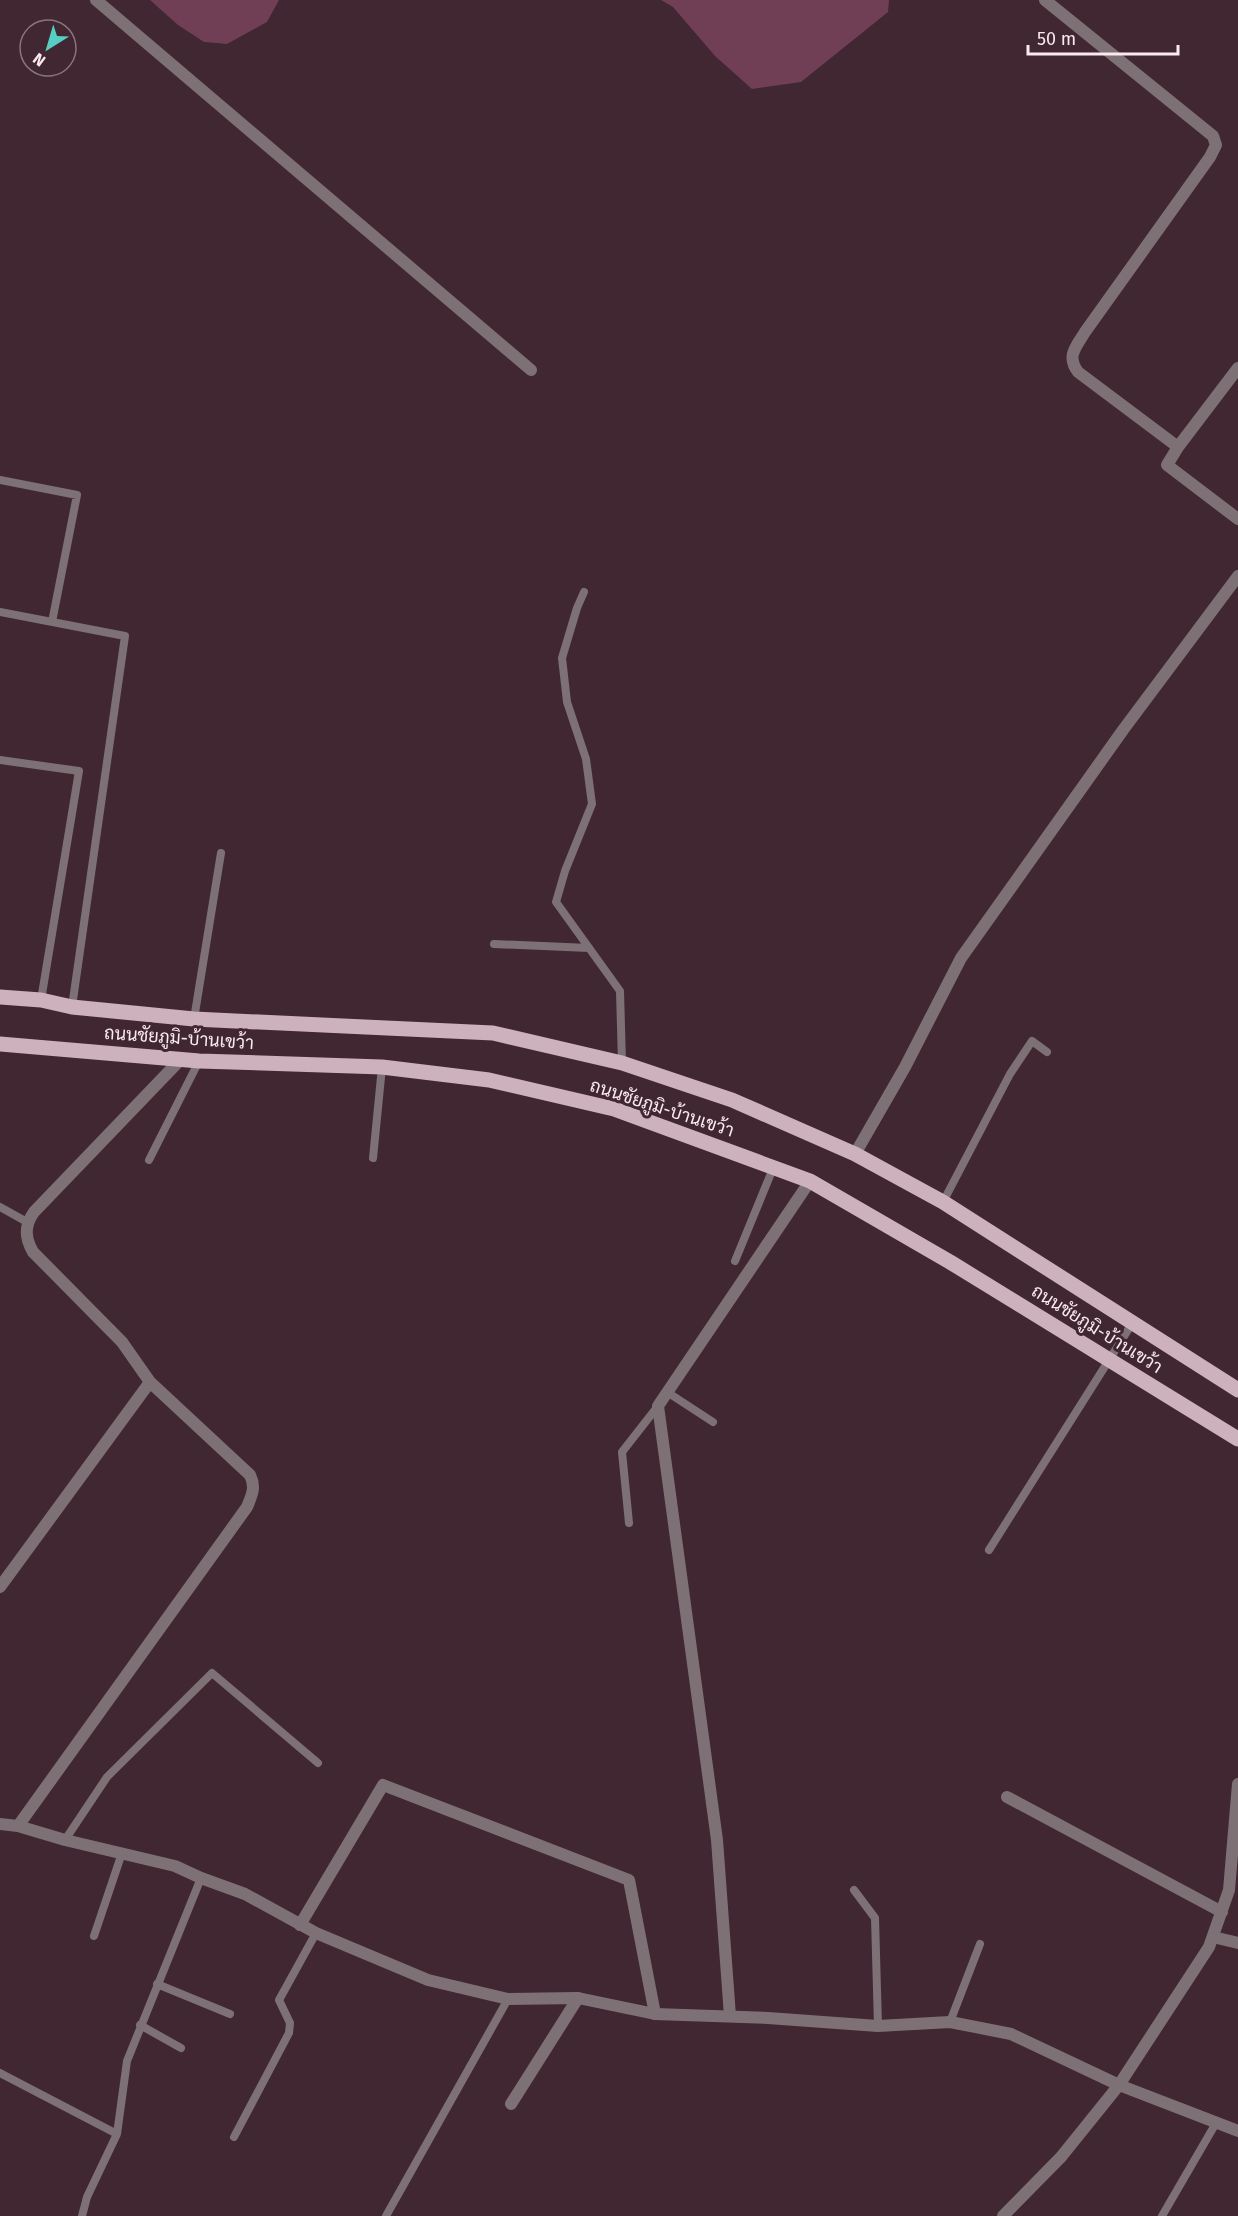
<svg xmlns="http://www.w3.org/2000/svg" width="1238" height="2216" viewBox="0 0 1238 2216" font-family="'Fira Sans',Sarabun,sans-serif">
	<style>
		.green { fill: #703e55 }
		.lines { fill: none; stroke-linecap: round; stroke-linejoin: round }
		.service { stroke: #7e7176; stroke-width: 8 }
		.minor { stroke: #7e7176; stroke-width: 12 }
		.tertiary { stroke: #7e7176; stroke-width: 12 }
		.primary { stroke: #cdb1bc; stroke-width: 15 }
		.labels { text-anchor: middle; dominant-baseline: central; stroke-width: 6; stroke-linejoin: round; paint-order: stroke }
		.street-label { font-size: 18px; fill: #fbe9f0; stroke: #402732 }
	</style>
	<rect width="100%" height="100%" fill="#402732"/>
	<path class="green" d="M150,0h129l-12,22 -40,22 -23,-2 -26,-17z
		M661,0h228l-1,12 -87,70 -49,7 -37,-33 -42,-49z"/>
	<g class="lines">
		<path class="service" d="M0,480l77,15 -25,127
			M584,592l-7,16 -15,50 5,44 19,57 6,45 -27,67 -9,31 64,89 2,72
			M0,612l125,24 -53,371
			M0,760l79,11 -38,229
			M494,944l95,4
			M194,1019l27,-166
			M373,1158l9,-91
			M149,1160l50,-99
			M943,1202l67,-128 22,-33 15,11
			M0,1207l27,15
			M735,1261l39,-95
			M667,1392l46,30
			M629,1523l-7,-71 36,-46
			M989,1550l144,-228
			M65,1840l42,-63 105,-104 106,90
			M854,1890l21,28 3,108
			M94,1936l28,-83
			M157,1984l73,30
			M950,2022l30,-78
			M140,2025l41,23
			M0,2073l117,61
			M234,2137l55,-104 1,-10 -11,-23 37,-67
			M82,2216l5,-19 30,-63 10,-73 74,-183
			M386,2216l122,-217
			M1162,2216l54,-93"/>
		<path class="minor" d="M96,0l435,370
			M1045,0l168,136 3,9 -6,12 -125,175c-9,15 -19,24 -7,40l100,75
			M1238,368l-60,79 -11,18 71,54
			M855,1154l50,-87 56,-109 162,-228 115,-154
			M0,1587l150,-205
			M1007,1797l215,115
			M18,1826l229,-319c5,-12 9,-20 3,-32l-100,-93 -28,-40 -89,-90c-8,-14 -9,-26 1,-40l148,-154
			M300,1925l83,-140 246,95 26,134
			M1213,1937l25,6
			M730,2016l-13,-176 -59,-434 152,-225
			M511,2104l67,-106
			M1003,2216l58,-59 58,-72 90,-138 20,-57 9,-106"/>
		<path class="tertiary" d="M0,1824l18,2 47,14 110,26 26,12 44,16 71,39 112,47 80,19 70,-1 77,16 113,4 110,8 72,-4 61,12 108,51 119,46"/>
		<path class="primary" d="M0,997l41,3 31,7 122,12 299,14 129,30 110,37 123,54 88,48 295,188
			M0,1044l199,17 183,6 107,13 125,29 196,72 140,81 288,177"/>
	</g>
	<g class="labels">
		<g class="street-label">
			<text transform="translate(179 1038) rotate(4)">ถนนชัยภูมิ-บ้านเขว้า</text>
			<text transform="translate(662 1108) rotate(18)">ถนนชัยภูมิ-บ้านเขว้า</text>
			<text transform="translate(1097 1329) rotate(32)">ถนนชัยภูมิ-บ้านเขว้า</text>
		</g>
	</g>
	<g transform="translate(48 48) rotate(217)"><circle r="28" fill="#402732" stroke="#8b757e" stroke-width="1.5"/>
	<path d="M0-4.5L10 22L0 15L-10 22Z" fill="#56cec4"/>
	<text y="-9" font-size="16" font-weight="bold" text-anchor="middle" fill="#fbe9f0">N</text>
	</g>
	<path d="M1028 45v9h150v-9" fill="none" stroke="#fbe9f0" stroke-width="3"/>
	<text x="1037" y="45" font-size="18" fill="#fbe9f0" stroke="#402732" stroke-width="4.5" paint-order="stroke">50 m</text>
</svg>
